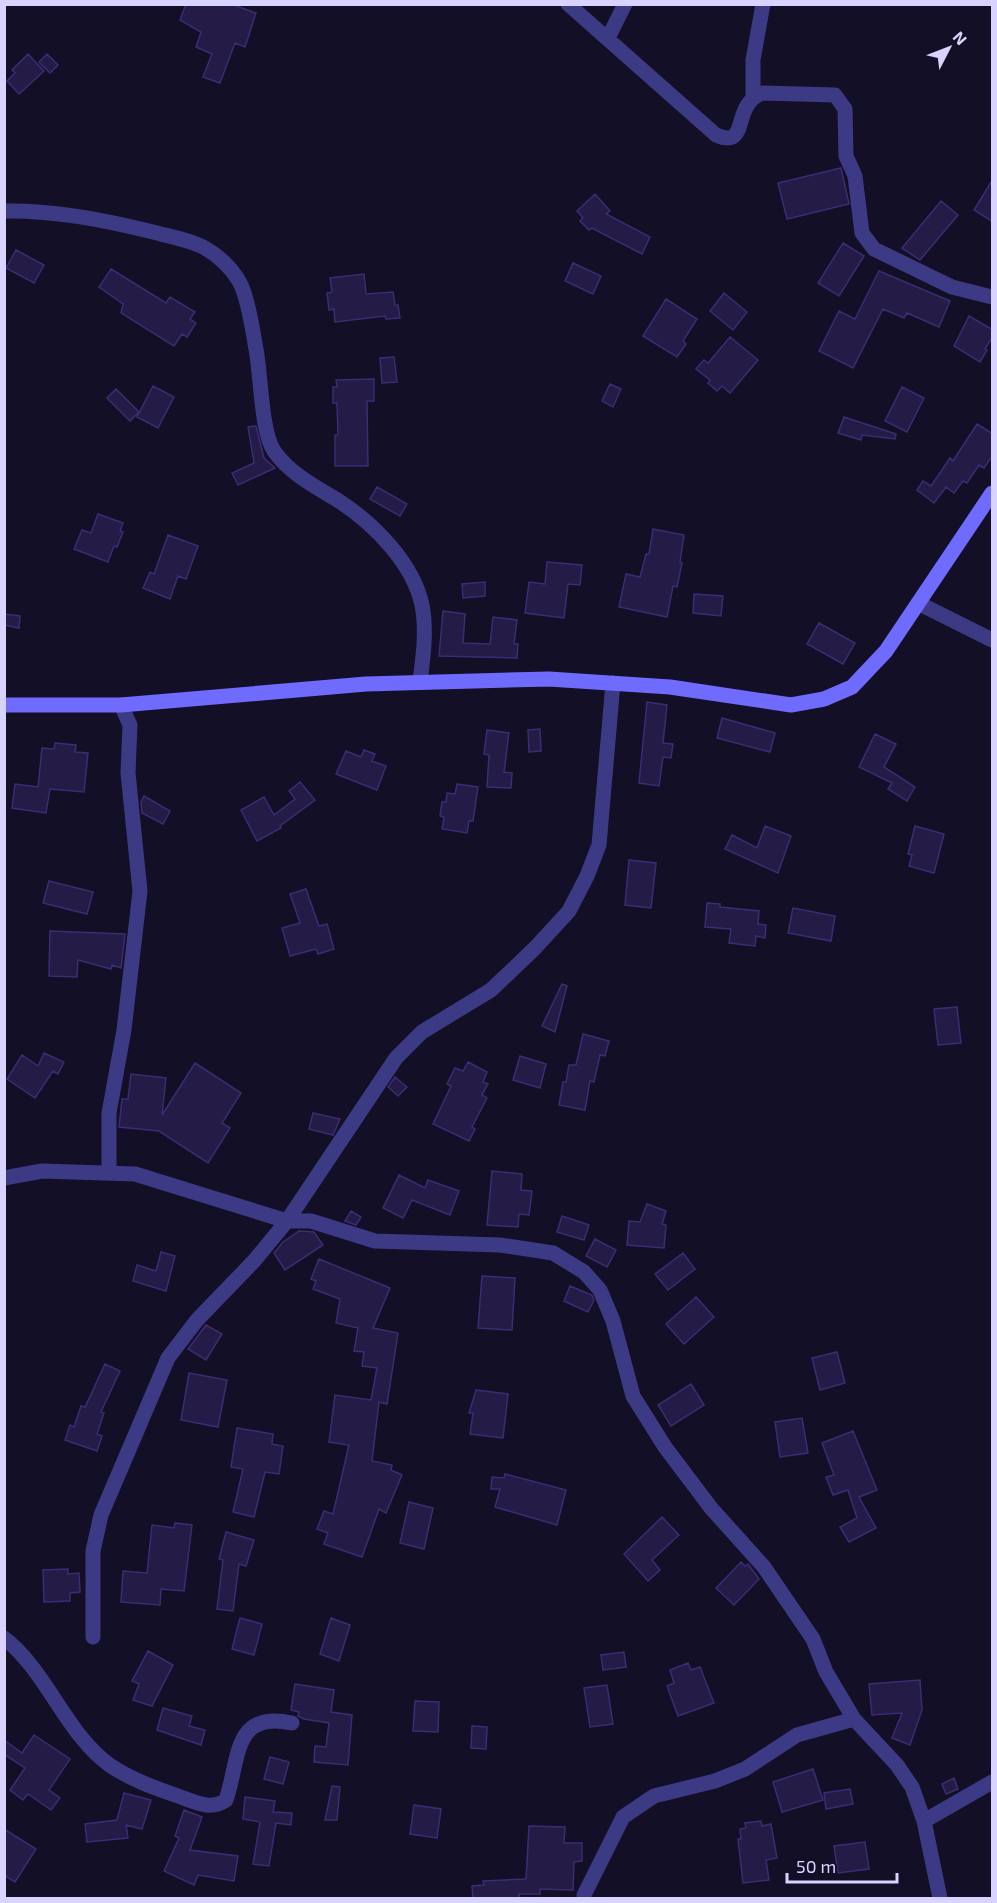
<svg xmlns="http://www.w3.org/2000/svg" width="997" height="1903" viewBox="0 0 997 1903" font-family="'Exo 2',sans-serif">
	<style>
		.building { fill: #241b47; stroke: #3b2d73; stroke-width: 1.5 }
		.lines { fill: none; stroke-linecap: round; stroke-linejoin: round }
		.street { stroke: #3d3a85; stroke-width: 15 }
		.secondary { stroke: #6f6bff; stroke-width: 15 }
	</style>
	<rect width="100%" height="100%" fill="#130f26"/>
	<path class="building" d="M186,4h45l25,9 -11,34 -10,-4 -15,40 -17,-6 9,-23 -16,-7 5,-15 -21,-12z
		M28,54l16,17 -25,23 -12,-13 8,-8 -3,-3z
		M47,54l11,11 -8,8 -11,-11z
		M841,168l8,36 -62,15 -9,-36z
		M993,179v43l-19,-12z
		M595,194l15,17 -4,3 44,23 -8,17 -50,-26 -3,2 -9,-9 3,-3 -6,-7z
		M941,201l17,14 -38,45 -18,-12z
		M843,243l21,13 -25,40 -21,-13z
		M16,250l28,15 -10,18 -28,-15z
		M573,263l28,13 -8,18 -28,-13z
		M111,269l55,34 4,-6 25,15 -5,7 6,4 -9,14 -5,-3 -8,12 -53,-33 2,-9 -24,-17z
		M879,271l71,30 -11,26 -32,-14 -3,5 -21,-9 -30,59 -34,-17 20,-40 16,8z
		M364,274l2,20 27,-2 2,13h3l2,13 -14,1 -1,-3 -50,6 -1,-13 -5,1 -2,-17 5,-1 -2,-14z
		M724,293l23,19 -14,18 -23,-19z
		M666,299l31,20 -14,22 3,3 -9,13 -34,-21z
		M969,316l24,14v6l-8,13 2,1 -7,12 -26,-16z
		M730,337l28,23 -28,33 -8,-7 -5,5 -9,-8 2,-3 -14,-11 8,-9 4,3z
		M394,357l3,25 -15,1 -2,-25z
		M374,379v22h-7l1,65h-33v-31h3l-1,-32h-4v-16h4l-1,-7z
		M610,384l11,5 -8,18 -11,-6z
		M153,386l21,11 -16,31 -21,-11z
		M902,387l22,11 -17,34 -22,-11z
		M116,389l23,23 -9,9 -23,-23z
		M844,417l52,17 -1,5 -33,-4 -1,5 -23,-7z
		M977,424l16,10v21l-9,13 -5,-3 -12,18 -4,-2 -9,12 -8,-6 -12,16 -17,-13 6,-9 8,5 19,-28 3,3z
		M256,426l8,32 11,10 -37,17 -6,-12 22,-10 -6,-36z
		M377,487l30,17 -7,12 -30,-17z
		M98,514l25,9 -3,8 3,1 -6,15 -3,-1 -6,16 -34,-13 8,-19 9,3z
		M653,529l31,6 -4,27 2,1 -5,24 -4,-1 -6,31 -48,-10 7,-33 14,3 6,-23h3z
		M168,535l30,11 -12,33 -8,-3 -8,23 -27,-11 7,-16 4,2z
		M547,562l35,3 -2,20 -12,-1 -4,34 -39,-5 4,-31 16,2z
		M485,582v14l-22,2 -1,-14z
		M694,594l29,2 -2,20 -28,-3z
		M443,611l22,3 -2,29 27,1 3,-27 24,3 -3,24h4l-1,14 -78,-2z
		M4,614l16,2 -1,12 -15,-3z
		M819,623l36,20 -12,21 -36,-20z
		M647,702l20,3 -4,38 10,1 -2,14 -8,-1 -4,29 -20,-3z
		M722,718l53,15 -5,19 -53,-14z
		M540,729l1,22 -12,1 -1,-22z
		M487,730l22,3 -5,39 8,1 -1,15 -24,-1 2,-32 -5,-1z
		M875,734l21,10 -12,23 31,20 -8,14 -19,-12 4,-6 -33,-16z
		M55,743l21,2 -1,7 13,1 -4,39 -34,-3 -4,24 -34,-5 3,-24 23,3 4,-39 12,1z
		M364,750l11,4 -3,7 14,5 -9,24 -41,-16 10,-23 15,6z
		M300,782l15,18 -35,26 1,2 -24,13 -16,-31 23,-13 10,18 21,-16 -6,-8z
		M457,784l21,3 -5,34h-4l-2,12 -25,-4 2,-12 -4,-1 2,-14h4l1,-9 8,1z
		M144,796l26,15 -7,13 -21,-11 -1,-11z
		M765,826l26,10 -13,37 -53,-24 7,-14 25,13z
		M915,826l29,8 -10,39 -25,-7 3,-11 -4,-1z
		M629,860l27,3 -5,45 -26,-3z
		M49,881l44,11 -6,22 -44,-11z
		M306,889l13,37 8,-2 7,25 -16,5 -2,-5 -26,7 -8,-28 18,-5 -10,-29z
		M707,903l13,1v3l39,4 -1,13 8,1 -1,13 -9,-2 -1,10 -26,-3 2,-14 -26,-2z
		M793,908l42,8 -4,25 -43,-8z
		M50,931l75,3 -4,34 -9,-3 -1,4 -33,-9 -1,17 -28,-1z
		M562,984l5,2 -12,46 -13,-6z
		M957,1007l4,36 -23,2 -4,-36z
		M583,1034l26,7 -4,15 -5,-1 -6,27 -4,-1 -5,29 -26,-5 4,-23h3l3,-17h7z
		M44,1053l20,9 -6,12 -5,-3 -18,27 -28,-19 15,-24 16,11z
		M520,1056l26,8 -6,24 -27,-8z
		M468,1062l19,10 -4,10 5,2 -6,11 5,3 -15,29 3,2 -6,12 -36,-17 18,-38 -4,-2 8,-16 8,3z
		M195,1063l46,30 -19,30 8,5 -22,35 -49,-32 -40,-4 3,-28h6l3,-25 35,4 -4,37z
		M395,1077l12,10 -9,9 -10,-9z
		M313,1113l27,6 -7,16 -24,-6z
		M492,1171l30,3 -1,16 11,1 -3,24 -10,-1 -1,13 -31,-2z
		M399,1175l26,13 3,-8 31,11 -9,24 -38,-15 -9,18 -20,-10z
		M647,1204l19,7 -4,13 4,1 -2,23 -37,-3 2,-24 11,1z
		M351,1211l10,6 -5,8 -11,-4z
		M562,1216l27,9 -5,15 -27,-8z
		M299,1231l15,1 9,13 -38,25 -11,-17 9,-11z
		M595,1239l21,11 -9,17 -21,-11z
		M161,1252l14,4 -9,35 -33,-10 4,-16 19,6z
		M683,1253l12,16 -27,21 -13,-16z
		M319,1259l71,29 -17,40 25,5 -11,71 -8,-2 -7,59 20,4 -1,5 11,5 -16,38 -7,-4 -17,48 -38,-13 4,-11 -11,-4 7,-18 9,3 16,-69 -20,-3 6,-47 36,5 6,-32 -15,-2 2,-14 -10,-1 4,-23 -22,-5 4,-24 -27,-10 3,-8 -5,-2z
		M482,1276l33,2 -3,52 -34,-2z
		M570,1286l22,9 2,5 -6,12 -24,-11z
		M696,1297l18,20 -30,27 -18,-20z
		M206,1325l16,9 -16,26 -18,-11z
		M837,1352l8,31 -25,7 -8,-32z
		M105,1364l15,7 -19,41 3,1 -7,21 5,2 -5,15 -32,-11 5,-15 4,2 7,-21 4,1z
		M189,1373l38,7 -9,47 -37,-7z
		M691,1384l13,21 -33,21 -13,-21z
		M476,1390l32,4 -5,44 -33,-4 3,-21h-4z
		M802,1418l6,35 -28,4 -5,-35z
		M237,1428l36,6 -1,10 11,2 -4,28 -14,-2 -11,45 -21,-5 10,-43 -12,-2z
		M853,1431l24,59 -18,7 17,31 -27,14 -9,-15 17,-9 -9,-28 -15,5 -7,-18 8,-2 -12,-32z
		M505,1474l61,16 -9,35 -62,-18 5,-18h-9l1,-12 12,1z
		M409,1502l24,6 -9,41 -24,-6z
		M662,1517l17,18 -27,25 8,10 -12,11 -24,-27z
		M175,1523l17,2 -8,66 -23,-2 -1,16 -39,-3 2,-31 24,2 5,-48 22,3z
		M226,1532l28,8 -8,26 -7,-2 -6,47 -16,-2 6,-49 -4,-1z
		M741,1562l4,4 3,-2 11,15 -25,26 -18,-17z
		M68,1569v5l11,-1 1,19 -10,1v8l-26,1 -1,-32z
		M240,1618l22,6 -8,31 -22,-6z
		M331,1618l19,7 -11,36 -19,-7z
		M148,1651l25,14 -21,41 -19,-6 6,-16 -7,-3z
		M624,1652l2,15 -23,3 -2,-15z
		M688,1663l3,7 9,-3 14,36 -36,13 -11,-30 7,-3 -4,-13z
		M920,1680l2,30 -12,35 -18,-7 10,-25 -30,2 -3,-31z
		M295,1684l39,6 -3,22 21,3 -4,50 -34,-3 1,-16 11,1 3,-24 -25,-4 -6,-3 1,-4 -8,-2z
		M607,1685l6,39 -23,3 -6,-39z
		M415,1701l24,1 -1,30 -25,-1z
		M163,1708l29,8 -3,10 16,4 -4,15 -44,-15z
		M472,1726l15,1 -1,22 -15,-1z
		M34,1735l36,24 -21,31 11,8 -9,12 -23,-16 -5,6 -13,-10 15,-22 -21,-14v-14l18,13z
		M270,1757l19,5 -6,22 -19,-5z
		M813,1769l10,31 -41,12 -9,-30z
		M954,1778l4,11 -12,5 -4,-10z
		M332,1786l8,1 -3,33h-12z
		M850,1789l3,15 -27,5 -2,-16z
		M124,1793l27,7 -9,29 -16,-4 2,13 -41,4 -2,-18 32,-4z
		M245,1797l30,4 -2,11 19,1 -1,12 -15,-2 -7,43 -16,-2 7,-42 -17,-3z
		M414,1805l27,4 -4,29 -27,-4z
		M184,1810l18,7 -12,33 48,6 -4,25 -36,-6 -4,10 -30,-14 15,-33 -4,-2z
		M761,1821l1,5 9,-2 6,34 -11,2 3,20 -26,3 -5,-44h3l-1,-10 6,-1 -1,-5z
		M529,1826l36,1 -1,16h18v18l-8,1 -1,28 -33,-1v5h-21l1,5h-47l-1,-13 12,-1 -1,-4 43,-2z
		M4,1829l32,20 -21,33 -11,-7z
		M865,1842l4,27 -31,4 -4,-27z"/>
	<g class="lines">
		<path class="street" d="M568,4l148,131c35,15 14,-31 47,-42l72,2 10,14 1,47 9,20 7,57 12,16 78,38 40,10
			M608,38l17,-34
			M753,96v-36l10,-56
			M4,211c50,-1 100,9 149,21 15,4 33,7 48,14 15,7 31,22 39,37 8,14 13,49 16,66 5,26 5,82 18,102 16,23 42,36 65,50 35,23 74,62 83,104 5,25 1,53 -2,77
			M918,603l74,37
			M109,1171v-58l15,-83 16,-139 -12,-118 2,-48 -9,-20
			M4,1178l38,-7 93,3 152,47h24l64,20 125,4 53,8 31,19 16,18 13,31 20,75 32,51 46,61 53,59 49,72 13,33 28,47 43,46 15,22 12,34 16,77
			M93,1637v-86l8,-36 67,-157 29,-38 57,-59 33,-40 109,-163 26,-26 69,-42 44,-42 34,-37 18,-35 12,-31 14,-162
			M4,1638c43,33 63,98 107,128 21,14 44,22 67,30 17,6 33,15 48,4 14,-42 7,-90 66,-77
			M924,1821l68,-39
			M584,1895l39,-78 31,-21 61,-15 30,-12 52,-34 57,-16"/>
		<path class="secondary" d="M4,705h117l245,-21 183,-5 121,8 121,18 33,-6 28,-12 34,-36 106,-158"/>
	</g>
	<rect width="997" height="1903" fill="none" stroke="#d9d4ff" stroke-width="12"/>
	<g transform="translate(949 48) rotate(48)" stroke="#130f26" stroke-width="4.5" paint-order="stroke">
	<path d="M0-4.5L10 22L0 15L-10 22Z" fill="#d9d4ff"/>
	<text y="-9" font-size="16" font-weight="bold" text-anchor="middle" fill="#d9d4ff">N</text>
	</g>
	<path d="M787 1873v9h110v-9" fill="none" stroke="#d9d4ff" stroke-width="3"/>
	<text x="796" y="1873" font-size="18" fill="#d9d4ff" stroke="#130f26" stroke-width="4.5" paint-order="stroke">50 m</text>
</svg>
